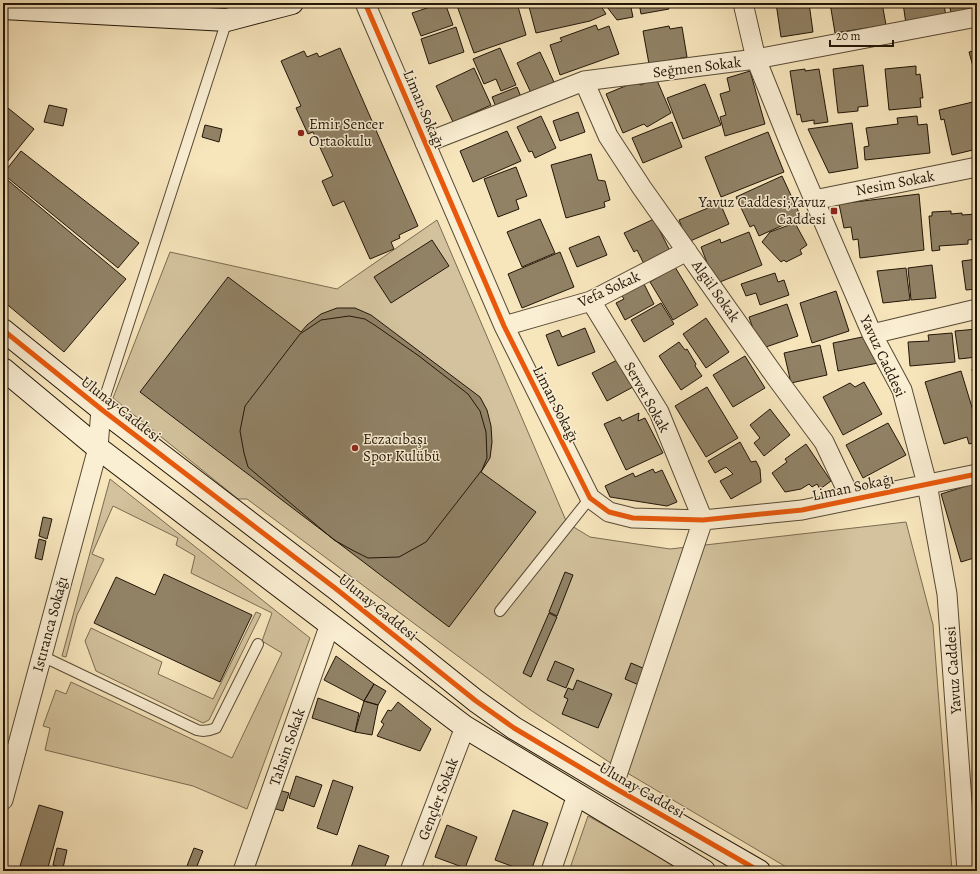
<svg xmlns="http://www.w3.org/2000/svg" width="980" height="874" viewBox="0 0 980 874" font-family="Alegreya,serif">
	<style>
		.green { fill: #d3c29d; stroke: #7a6c52 }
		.building { fill: #918266; stroke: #221608 }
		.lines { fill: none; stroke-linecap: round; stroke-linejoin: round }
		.lane-casing { stroke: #574a35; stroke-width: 12 }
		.street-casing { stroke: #574a35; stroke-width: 21 }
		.secondary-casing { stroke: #221608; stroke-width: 24 }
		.lane { stroke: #faeed3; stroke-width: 10 }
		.street { stroke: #faeed3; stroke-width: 19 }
		.secondary { stroke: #faeed3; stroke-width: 22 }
		.cycleway-casing { stroke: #faeed3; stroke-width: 8 }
		.cycleway { stroke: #e8590c; stroke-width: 5 }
		.poi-dot { fill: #8f2418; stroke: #faeed3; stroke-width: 1.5 }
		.labels { text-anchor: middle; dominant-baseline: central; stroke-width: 3; stroke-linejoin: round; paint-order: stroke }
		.street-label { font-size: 15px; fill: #221608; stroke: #faeed3 }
		.poi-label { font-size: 15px; fill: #221608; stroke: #faeed3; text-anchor: start }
	</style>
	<rect width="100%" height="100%" fill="#f7e5bc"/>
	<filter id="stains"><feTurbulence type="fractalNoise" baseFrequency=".005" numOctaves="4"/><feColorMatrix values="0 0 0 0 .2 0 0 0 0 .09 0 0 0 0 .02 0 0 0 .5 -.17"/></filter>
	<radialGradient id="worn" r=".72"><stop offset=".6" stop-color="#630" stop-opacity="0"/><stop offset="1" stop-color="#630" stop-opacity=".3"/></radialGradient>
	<path class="green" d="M437,220l130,303 23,14 80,12 236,-27 27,103 19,246h-159l-181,-107 -83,-55 -282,-210h-9l-125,-101 57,-146 167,37z
		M110,479l200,159 -63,171 -54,-23 -148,-36 5,-22 -7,-2 13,-36 10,4 5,-12 161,76 50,-105 -20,-12 10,-28 -81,-40 4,-17 -19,-11 2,-7 -65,-32 -21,48 12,5 -27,56 -11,42 -4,-1z
		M256,612l5,2 -52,106 -6,3 -107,-52 -11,-30 6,-13 71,34 -4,12 55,25z
		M588,816l98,55h-117z"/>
	<path class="building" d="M442,3h3l8,22 -32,11 -9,-23z
		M456,3h61l9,32 -52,18z
		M528,3h71l7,11 -16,7 -54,12z
		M604,3h26l3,14 -16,3z
		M639,3h29l1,6 -28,5z
		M776,3h33l4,29 -32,5z
		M830,3h52l4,22 -51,8z
		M903,3h41l2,15 -40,6z
		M949,3h28v10l-25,5z
		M596,25l2,5 11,-4 10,28 -59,21 -10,-30 12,-4 -2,-3z
		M669,26l1,3 12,-2 5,30 -38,7 -6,-33z
		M456,27l8,25 -35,12 -8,-25z
		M340,48l78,178 -19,9 1,3 -9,4 3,7 -24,10 -26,-58 -11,5 -11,-25 11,-5 -20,-44 -5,2 -12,-26 5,-2 -20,-45 23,-10 3,6 10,-4 2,4z
		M500,48l16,37 -15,6 -5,-12 -12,5 -11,-25z
		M977,50v31l-8,-29z
		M540,52l14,30 -23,11 -14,-30z
		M863,65l5,41 -10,1v4l-20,2 -5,-44z
		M916,66v9l4,-1 3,24h-3l1,9 -32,3 -4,-41z
		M474,68l17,37 -38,17 -17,-36z
		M805,69v2l14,-2 9,53 -14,2v-4l-12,2 -2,-8 -3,1 -7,-44z
		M750,71l15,53 -40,12 -5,-19 6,-2 -6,-21 10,-3 -3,-13z
		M656,78l15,35 -24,14 -3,-3 -21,9 -17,-39 29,-12 6,3z
		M705,84l16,41 -38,14 -16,-41z
		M517,87l4,10 -25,10 -4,-10z
		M977,101v48l-25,6 -8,-36 -3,1 -2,-10z
		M3,104l31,25 -31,38z
		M49,105l18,4 -4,17 -19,-4z
		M578,112l7,20 -25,9 -7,-20z
		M541,116l15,32 -21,10 -3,-7 -3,1 -12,-25z
		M917,116l1,9 9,-1 3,29 -65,7 -1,-13 5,-1 -3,-18 32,-4 -1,-6z
		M672,122l10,25 -39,16 -11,-25z
		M852,123l6,45 -29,5 -21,-44z
		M205,125l17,4 -3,13 -17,-5z
		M507,131l14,30 -48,21 -13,-31z
		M768,132l16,40 -63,25 -16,-40z
		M21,151l118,92 -21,25 -115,-94z
		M591,154l7,26 7,1 5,19 -6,2 1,5 -39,11 -15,-53z
		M516,167l11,29 -11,4 3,9 -21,8 -14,-38z
		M782,176l19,41 -42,19 -5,-11 -4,2 -14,-30z
		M4,177l122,102 -62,73 -61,-51z
		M919,194l5,56 -64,8 -2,-19 -5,1 -2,-13 -7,1 -5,-24z
		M720,203l9,21 -41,18 -9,-22z
		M951,211v3l11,-1v2l15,-1v25l-9,1v4l-29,2 1,4 -8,1 -3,-35h3v-4z
		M540,219l15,34 -33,14 -15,-35z
		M654,219l16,32 -26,13 -7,-14 -3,2 -10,-19z
		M795,223l12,22 -7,5 2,4 -16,8 -2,-2 -3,2 -19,-20 8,-10z
		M749,232l13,33 -47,19 -14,-37 19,-8 1,4z
		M599,236l8,19 -30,12 -8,-19z
		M432,240l17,26 -58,37 -17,-26z
		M560,252l14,35 -52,21 -14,-34z
		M977,259v30l-11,1 -4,-29z
		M932,265l4,33 -25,2 -3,-32z
		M675,267l23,38 -25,15 -23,-38z
		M906,268l4,32 -27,3 -6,-32z
		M775,273l3,9 6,-2 5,15 -29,10 -4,-12 -10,3 -5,-12z
		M228,277l73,55 6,-7 14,-11 16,-6h18l16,7 109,82 7,13 4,16 1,16 -2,16 -9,14 55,40 -87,115 -309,-235z
		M644,284l10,20 -29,16 -9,-17 8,-4 -4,-6z
		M836,291l13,40 -37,12 -12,-40z
		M661,303l13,21 -30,18 -13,-22z
		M787,304l11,32 -38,13 -11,-32z
		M349,316l16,3 11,7 43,30 49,38 12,17 6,21 1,26 -5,12 -56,72 -27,15 -31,1 -14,-7 -20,-11 -86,-73 -4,-14 -4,-22 5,-25 55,-72 21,-14z
		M706,318l23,34 -23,16 -23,-34z
		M585,328l10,24 -37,14 -12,-31 13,-5 3,7z
		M977,329v28l-18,2 -4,-28z
		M952,333l3,29 -45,4 -2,-24 21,-1 -1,-6z
		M872,335l6,28 -40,8 -5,-28z
		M679,342l6,8 2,-1 9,15 -1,2 7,10 -21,14 -22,-34z
		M820,345l7,30 -36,8 -7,-30z
		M745,356l20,32 -32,19 -20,-32z
		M619,359l14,28 -26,14 -15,-28z
		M977,368v28l-5,-27z
		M961,371l16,53v18l-8,2 -2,-7 -23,7 -19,-62z
		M864,382l18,32 -39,21 -20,-38 27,-14 5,4z
		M707,387l31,51 -32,19 -31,-51z
		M770,409l20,26 -26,21 -10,-13 6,-5 -10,-13z
		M639,413l-1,8 7,-3 18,35 -37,17 -22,-46 16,-7 2,4z
		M888,423l18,32 -43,23 -17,-33z
		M740,442l11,20 5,-1 4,8 1,13 -30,17 -11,-18 13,-7 -7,-7 -11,6 -7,-12z
		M806,444l25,37 -11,8 -3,-5 -5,3 -3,-3 -8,5 -16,3 -13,-19 15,-11 -2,-3z
		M653,469l2,4 7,-3 15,32 -10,4 -57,-9 -5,-11 28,-13 2,4z
		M973,484l4,12v61l-16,5 -20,-68z
		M43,517l9,2 -5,20 -8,-3z
		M39,539l7,2 -4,19 -7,-2z
		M565,572l8,3 -16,41 -8,-4z
		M164,574l88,41 -32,67 -126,-59 22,-46 39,18z
		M549,613l8,4 -26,60 -8,-4z
		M336,656l38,28 -10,17 -40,-21z
		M555,661l19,8 -8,19 -19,-8z
		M631,663l14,6 -6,16 -14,-6z
		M577,680l35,14 -14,34 -36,-14 6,-15 -4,-2 4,-9 5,2z
		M374,684l12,7 -8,14 -14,-4z
		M318,698l41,15 -4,19 -43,-14z
		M364,701l14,4 -6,30 -17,-3z
		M398,702l33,27 -11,22 -43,-15 7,-12 -3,-2 7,-12 3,1z
		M296,776l26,9 -8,22 -25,-9z
		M333,780l20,7 -16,48 -20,-7z
		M276,789l13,4 -6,18 -14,-4z
		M39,805l24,7 -16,59h-8l-19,-5z
		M513,810l35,13 -17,48h-6l-30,-11z
		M447,825l30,12 -12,31 -30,-11z
		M359,845l30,11 -6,15 -33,-1z
		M57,848l10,2 -4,18 -10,-3z
		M194,848l9,3 -8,20h-10z
		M432,866l15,5h-17z"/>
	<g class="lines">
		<g class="lane-casing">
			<path id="lane" d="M101,409l126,-389
				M500,611l90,-113
				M42,656l155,74c7,2 12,1 19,-2l42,-84"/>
		</g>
		<g class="street-casing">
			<path id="street" d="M365,3l139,323 86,172 19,14 24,6 70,2 99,-10 175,-36
				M743,3l13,56 35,87 81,188 30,56 25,94 20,110 20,277
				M584,81l24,55 34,52 133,188 49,66 27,57
				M425,143l159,-62 172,-22 221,-42
				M814,200l163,-33
				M591,301l68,111 44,108 -90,267
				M504,326l87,-25 96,-50
				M872,334l105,-25
				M3,800l95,-352 3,-39
				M243,871l87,-247
				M410,871l55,-144
				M551,871l26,-76"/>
		</g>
		<g class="secondary-casing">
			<path id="secondary" d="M3,8l224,12 65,-17
				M3,330l98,79 234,179 141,113 38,27 99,59 146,84
				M3,369l95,79 367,279 239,144"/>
		</g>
		<use href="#lane" class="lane"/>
		<use href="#street" class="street"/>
		<use href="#secondary" class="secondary"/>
		<g class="cycleway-casing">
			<path id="cycleway" d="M365,3l139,323 86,172 19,14 24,6 70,2 99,-10 175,-36
				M3,330l98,79 234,179 141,113 38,27 99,59 146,84"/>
		</g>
		<use href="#cycleway" class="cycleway"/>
	</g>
	<g class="poi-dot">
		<circle cx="301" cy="133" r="4"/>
		<rect x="830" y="207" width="8" height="8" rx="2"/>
		<circle cx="355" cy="448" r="4"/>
	</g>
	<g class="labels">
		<g class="street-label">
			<text transform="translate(697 67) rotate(-7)">Seğmen Sokak</text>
			<text transform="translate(424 109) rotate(67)">Liman Sokağı</text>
			<text transform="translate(895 183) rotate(-11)">Nesim Sokak</text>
			<text transform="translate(609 289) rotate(-25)">Vefa Sokak</text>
			<text transform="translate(716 291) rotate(55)">Algül Sokak</text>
			<text transform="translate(883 356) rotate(65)">Yavuz Caddesi</text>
			<text transform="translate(647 397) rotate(61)">Servet Sokak</text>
			<text transform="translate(556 404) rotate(63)">Liman Sokağı</text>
			<text transform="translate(121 409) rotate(38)">Ulunay Caddesi</text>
			<text transform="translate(853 487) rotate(-12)">Liman Sokağı</text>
			<text transform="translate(378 607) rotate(39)">Ulunay Caddesi</text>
			<text transform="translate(50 624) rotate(-75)">Istıranca Sokağı</text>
			<text transform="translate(953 670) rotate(-94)">Yavuz Caddesi</text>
			<text transform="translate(287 747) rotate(-71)">Tahsin Sokak</text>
			<text transform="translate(642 790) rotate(30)">Ulunay Caddesi</text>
			<text transform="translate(438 799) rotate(-69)">Gençler Sokak</text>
		</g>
		<g class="poi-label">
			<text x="309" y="124">Emir Sencer<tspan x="309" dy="17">Ortaokulu</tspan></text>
			<text x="826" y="202" text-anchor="end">Yavuz Caddesi;Yavuz<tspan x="826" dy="17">Caddesi̇</tspan></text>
			<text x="363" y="439">Eczacıbaşı<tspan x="363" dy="17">Spor Kulübü</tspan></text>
		</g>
	</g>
	<rect width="980" height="874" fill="none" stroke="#f7e5bc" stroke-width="16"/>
	<rect x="4" y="4" width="972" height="866" fill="none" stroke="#221608" stroke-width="2"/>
	<rect x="8" y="8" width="964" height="858" fill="none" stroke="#221608"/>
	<path d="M830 40v6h63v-6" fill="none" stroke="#221608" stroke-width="2"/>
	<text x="836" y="40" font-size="12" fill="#221608" stroke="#faeed3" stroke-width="3" paint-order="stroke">20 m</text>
	<rect width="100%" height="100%" filter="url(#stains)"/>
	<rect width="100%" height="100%" fill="url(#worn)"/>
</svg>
